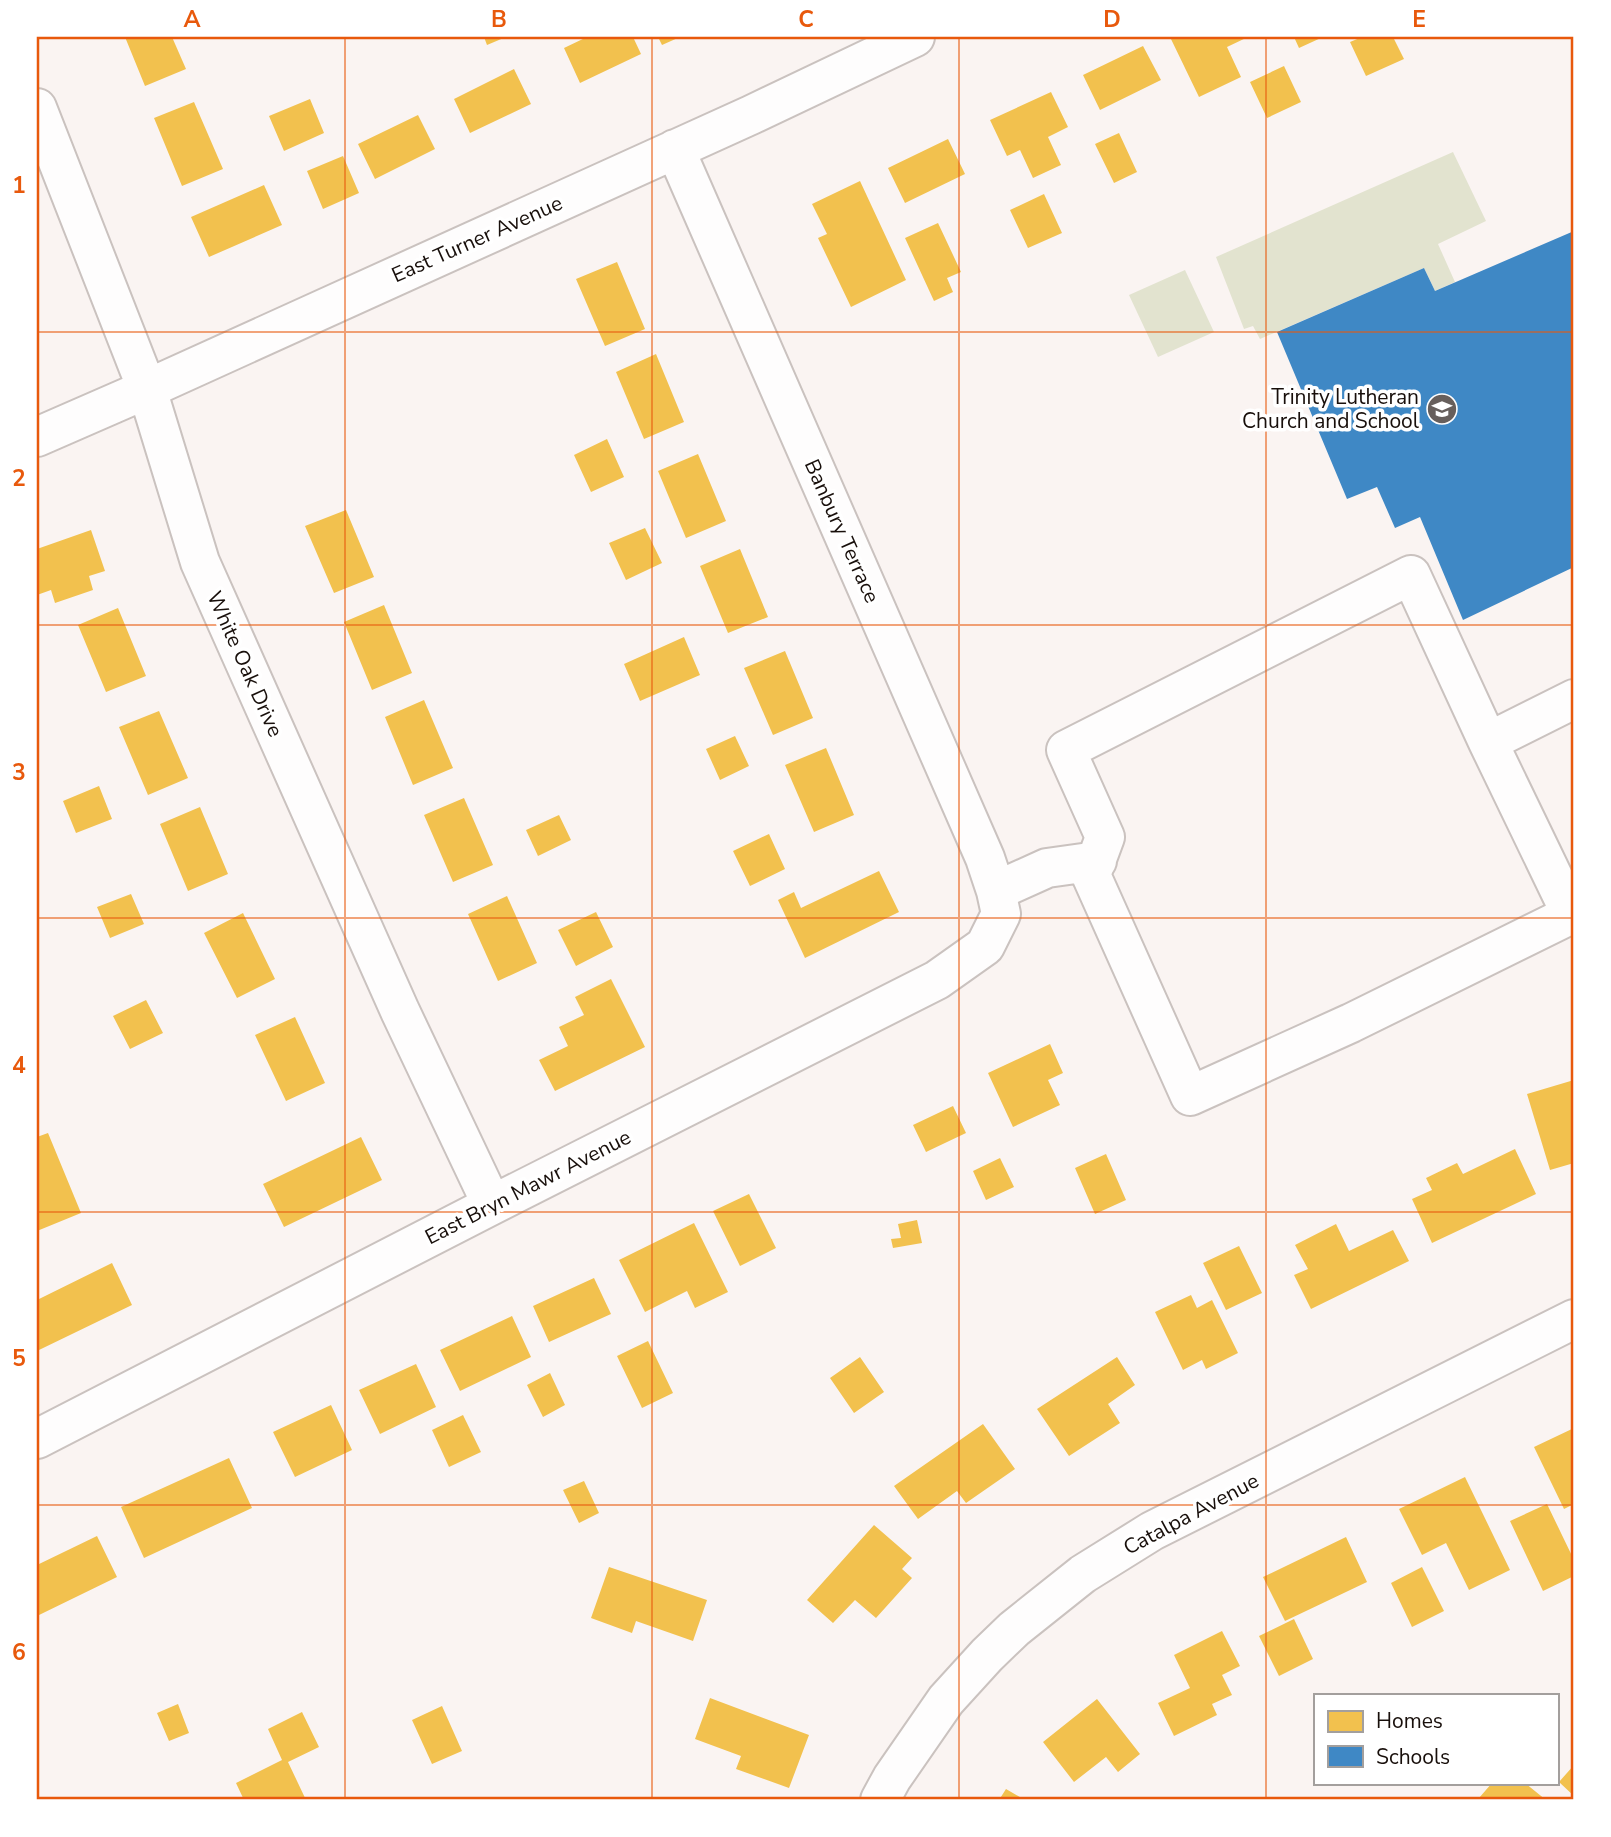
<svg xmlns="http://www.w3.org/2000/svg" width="1611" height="1837" viewBox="0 0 1611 1837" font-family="'Nunito Sans',sans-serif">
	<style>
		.green { fill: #e2e3cf }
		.homes { fill: #f2c14e }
		.schools { fill: #3f88c5 }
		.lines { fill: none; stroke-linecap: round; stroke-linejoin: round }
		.minor-casing { stroke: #cac2bf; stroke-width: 42 }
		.minor { stroke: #fefdfd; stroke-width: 38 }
		.grid { fill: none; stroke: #e8590c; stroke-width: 2; stroke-opacity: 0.55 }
		.labels { text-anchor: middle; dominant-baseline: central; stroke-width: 7; stroke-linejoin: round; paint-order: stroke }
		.street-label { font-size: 21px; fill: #180f0b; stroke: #fff }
		.poi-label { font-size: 21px; fill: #180f0b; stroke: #fff; text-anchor: end }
		.neatline { fill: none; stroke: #e8590c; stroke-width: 2.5 }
		.grid-label { font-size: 23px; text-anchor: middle; font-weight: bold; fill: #e8590c }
	</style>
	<rect width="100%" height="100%" fill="#faf4f2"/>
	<path class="green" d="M1453,152l33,69 -48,23 17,38 -20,9 -11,-23 -164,71 -7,-13 -9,3 -28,-72z
		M1185,270l29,62 -56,25 -29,-62z"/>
	<path class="homes" d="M125,37h47l14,32 -41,17z
		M484,37h22l-19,8z
		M587,37h46l8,17 -61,29 -16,-35z
		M658,37h22l-18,8z
		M1170,37h78l-21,10 14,30 -42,20z
		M1294,37h29l-24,11z
		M1362,37h31l11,22 -38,17 -16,-34z
		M1143,46l18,34 -61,30 -17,-35z
		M1284,66l17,36 -34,16 -17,-36z
		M514,69l17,35 -61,29 -16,-34z
		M1051,92l17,35 -20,10 13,28 -28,13 -13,-28 -13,6 -17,-36z
		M310,99l14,34 -40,18 -15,-35z
		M194,102l29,67 -41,17 -28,-68z
		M418,115l17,34 -60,30 -17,-35z
		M1119,133l18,39 -23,11 -19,-39z
		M948,139l17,35 -60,29 -17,-35z
		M343,156l16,37 -36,16 -16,-38z
		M860,181l46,99 -55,27 -33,-69 9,-4 -15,-30z
		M264,185l18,40 -73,32 -18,-40z
		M1044,194l18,39 -34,15 -18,-38z
		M938,223l23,49 -14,6 6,14 -19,9 -29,-63z
		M617,262l28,67 -40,17 -29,-67z
		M656,354l28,68 -40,17 -28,-67z
		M607,439l17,38 -33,15 -17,-37z
		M698,454l28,67 -40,17 -28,-67z
		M346,510l28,67 -40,16 -29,-67z
		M645,528l17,35 -36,17 -17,-37z
		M91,530l14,41 -16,5 4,14 -38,13 -4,-13 -14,5v-46z
		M740,549l28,68 -40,16 -28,-67z
		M384,605l28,68 -40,17 -28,-68z
		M118,608l28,68 -40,16 -28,-67z
		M684,637l16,38 -60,26 -16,-37z
		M785,651l28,67 -40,17 -29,-67z
		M424,700l29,68 -40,17 -28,-68z
		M159,711l29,67 -40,17 -29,-68z
		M735,736l14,30 -29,14 -14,-31z
		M826,748l28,67 -40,17 -29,-67z
		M99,786l13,33 -36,14 -13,-32z
		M464,798l29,67 -40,17 -29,-67z
		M200,807l28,67 -40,17 -28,-67z
		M559,815l12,25 -33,16 -12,-26z
		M769,834l16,35 -35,17 -17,-35z
		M879,871l20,41 -94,46 -27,-58 16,-8 7,16z
		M131,894l13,30 -34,14 -13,-31z
		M507,896l30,67 -39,18 -30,-67z
		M596,912l17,35 -37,19 -18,-36z
		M243,913l32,66 -38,19 -33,-65z
		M611,979l34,68 -90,44 -16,-31 29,-14 -9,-19 25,-12 -9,-18z
		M146,1000l17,33 -33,16 -17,-33z
		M295,1017l30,66 -39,18 -31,-66z
		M1050,1044l13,29 -15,7 12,25 -47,22 -25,-54z
		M1574,1080v83l-24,7 -23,-76z
		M953,1106l13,27 -40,19 -13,-27z
		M48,1133l33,80 -44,18v-94z
		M361,1137l21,43 -98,47 -21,-43z
		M1515,1149l21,45 -104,49 -20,-44 20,-9 -6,-12 31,-15 6,11z
		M1106,1154l20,46 -31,14 -20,-46z
		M1000,1158l14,29 -28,13 -13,-29z
		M749,1194l27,54 -36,18 -27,-55z
		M917,1220l5,23 -29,5 -2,-9 10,-1 -3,-14z
		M694,1223l34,69 -33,16 -8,-17 -42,21 -26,-52z
		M1336,1224l13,27 44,-21 16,31 -98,48 -17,-34 14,-6 -13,-24z
		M1239,1246l23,47 -36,17 -23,-47z
		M112,1263l20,42 -93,45 -2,-5v-45z
		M594,1278l17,36 -62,28 -16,-36z
		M1191,1295l6,13 15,-8 26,53 -32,16 -4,-9 -19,10 -28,-58z
		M512,1316l19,41 -71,34 -20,-41z
		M648,1341l25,52 -31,15 -25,-52z
		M860,1357l24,35 -30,21 -24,-35z
		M1117,1357l18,28 -27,19 12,19 -51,33 -32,-47z
		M416,1364l20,43 -56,27 -21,-44z
		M550,1373l15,32 -22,12 -16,-32z
		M331,1405l21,45 -57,27 -22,-45z
		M463,1415l18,37 -32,15 -17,-37z
		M983,1424l32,45 -49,34 -9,-12 -39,28 -24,-33z
		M1574,1428v76l-10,5 -30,-62z
		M229,1458l23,50 -108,50 -23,-51z
		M1465,1477l45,93 -41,20 -23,-47 -24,12 -23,-46z
		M584,1481l15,32 -20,10 -16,-33z
		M1547,1504l27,56v16l-31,15 -33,-70z
		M874,1525l38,33 -10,11 10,9 -36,40 -21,-18 -22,23 -26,-23z
		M97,1536l20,41 -80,39v-51z
		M1346,1537l21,45 -82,39 -22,-44z
		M609,1567l98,33 -14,41 -57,-20 -4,12 -41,-15z
		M1422,1567l22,44 -32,16 -21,-44z
		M1294,1619l19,40 -34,17 -20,-40z
		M1222,1631l18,35 -18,9 10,20 -20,9 5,11 -43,21 -16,-33 32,-15 -16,-33z
		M710,1698l99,37 -20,53 -53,-19 5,-13 -46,-17z
		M1097,1699l43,55 -22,18 -12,-15 -32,25 -31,-40z
		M178,1704l11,29 -20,8 -12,-28z
		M442,1706l20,45 -30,13 -20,-44z
		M302,1712l17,35 -31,15 18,38h-62l-8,-17 46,-23 -14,-31z
		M1574,1765v31l-15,-14z
		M1492,1783h33l21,17h-65l-2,-2z
		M1006,1789l19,11h-26z"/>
	<path class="schools" d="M1574,231v336l-111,53 -43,-103 -25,11 -18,-41 -30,12 -70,-167 147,-64 11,23z"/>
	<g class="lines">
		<g class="minor-casing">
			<path id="minor" d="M37,108l110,281 53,173 200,449 92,194
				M37,437l110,-48 604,-274 164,-78
				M1488,742l86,-43
				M996,891l51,-23 50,-7
				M1571,914l-83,-172 -77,-167 -345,175 39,87 -14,38 99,221 161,-73 223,-110
				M37,1439l455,-234 445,-225 48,-34 16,-32 -5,-23 -11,-33 -310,-709
				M880,1800l12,-22 54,-78 41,-45 27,-26 69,-55 69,-43 422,-212"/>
		</g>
		<use href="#minor" class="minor"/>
	</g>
	<path class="grid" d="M345,37v1763M652,37v1763M959,37v1763M1266,37v1763M37,332h1537M37,625h1537M37,918h1537M37,1212h1537M37,1505h1537"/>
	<defs>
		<g id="school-disc" transform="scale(1.575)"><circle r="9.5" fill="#675f5c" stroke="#fff"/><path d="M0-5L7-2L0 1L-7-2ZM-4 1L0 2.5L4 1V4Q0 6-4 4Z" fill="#fff"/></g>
	</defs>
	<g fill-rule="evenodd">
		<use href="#school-disc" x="1442" y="409"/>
	</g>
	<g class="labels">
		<g class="street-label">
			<text transform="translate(477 239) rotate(-24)">East Turner Avenue</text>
			<text transform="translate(842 531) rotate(66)">Banbury Terrace</text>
			<text transform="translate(245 664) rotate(66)">White Oak Drive</text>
			<text transform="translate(528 1187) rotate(-27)">East Bryn Mawr Avenue</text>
			<text transform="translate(1191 1514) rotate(-28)">Catalpa Avenue</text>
		</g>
		<g class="poi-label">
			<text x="1419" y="397">Trinity Lutheran<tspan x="1419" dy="24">Church and School</tspan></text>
		</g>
	</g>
	<rect width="1611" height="1837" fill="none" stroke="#ffffff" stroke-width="77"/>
	<rect x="1314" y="1694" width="245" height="91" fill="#ffffff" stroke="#a39f9d" stroke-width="2"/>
	<rect x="1328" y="1711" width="35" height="21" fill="#f2c14e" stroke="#a39f9d" stroke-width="2"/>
	<text x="1376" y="1728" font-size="21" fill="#180f0b">Homes</text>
	<rect x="1328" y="1746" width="35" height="21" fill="#3f88c5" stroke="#a39f9d" stroke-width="2"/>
	<text x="1376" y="1764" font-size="21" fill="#180f0b">Schools</text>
	<rect x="38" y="38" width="1534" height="1760" class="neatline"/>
	<g class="grid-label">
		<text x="192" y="27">A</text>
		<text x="499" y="27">B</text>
		<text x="806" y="27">C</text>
		<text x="1112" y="27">D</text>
		<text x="1419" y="27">E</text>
		<text x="19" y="193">1</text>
		<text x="19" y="486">2</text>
		<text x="19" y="780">3</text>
		<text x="19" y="1073">4</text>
		<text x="19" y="1366">5</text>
		<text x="19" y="1660">6</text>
	</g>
</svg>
